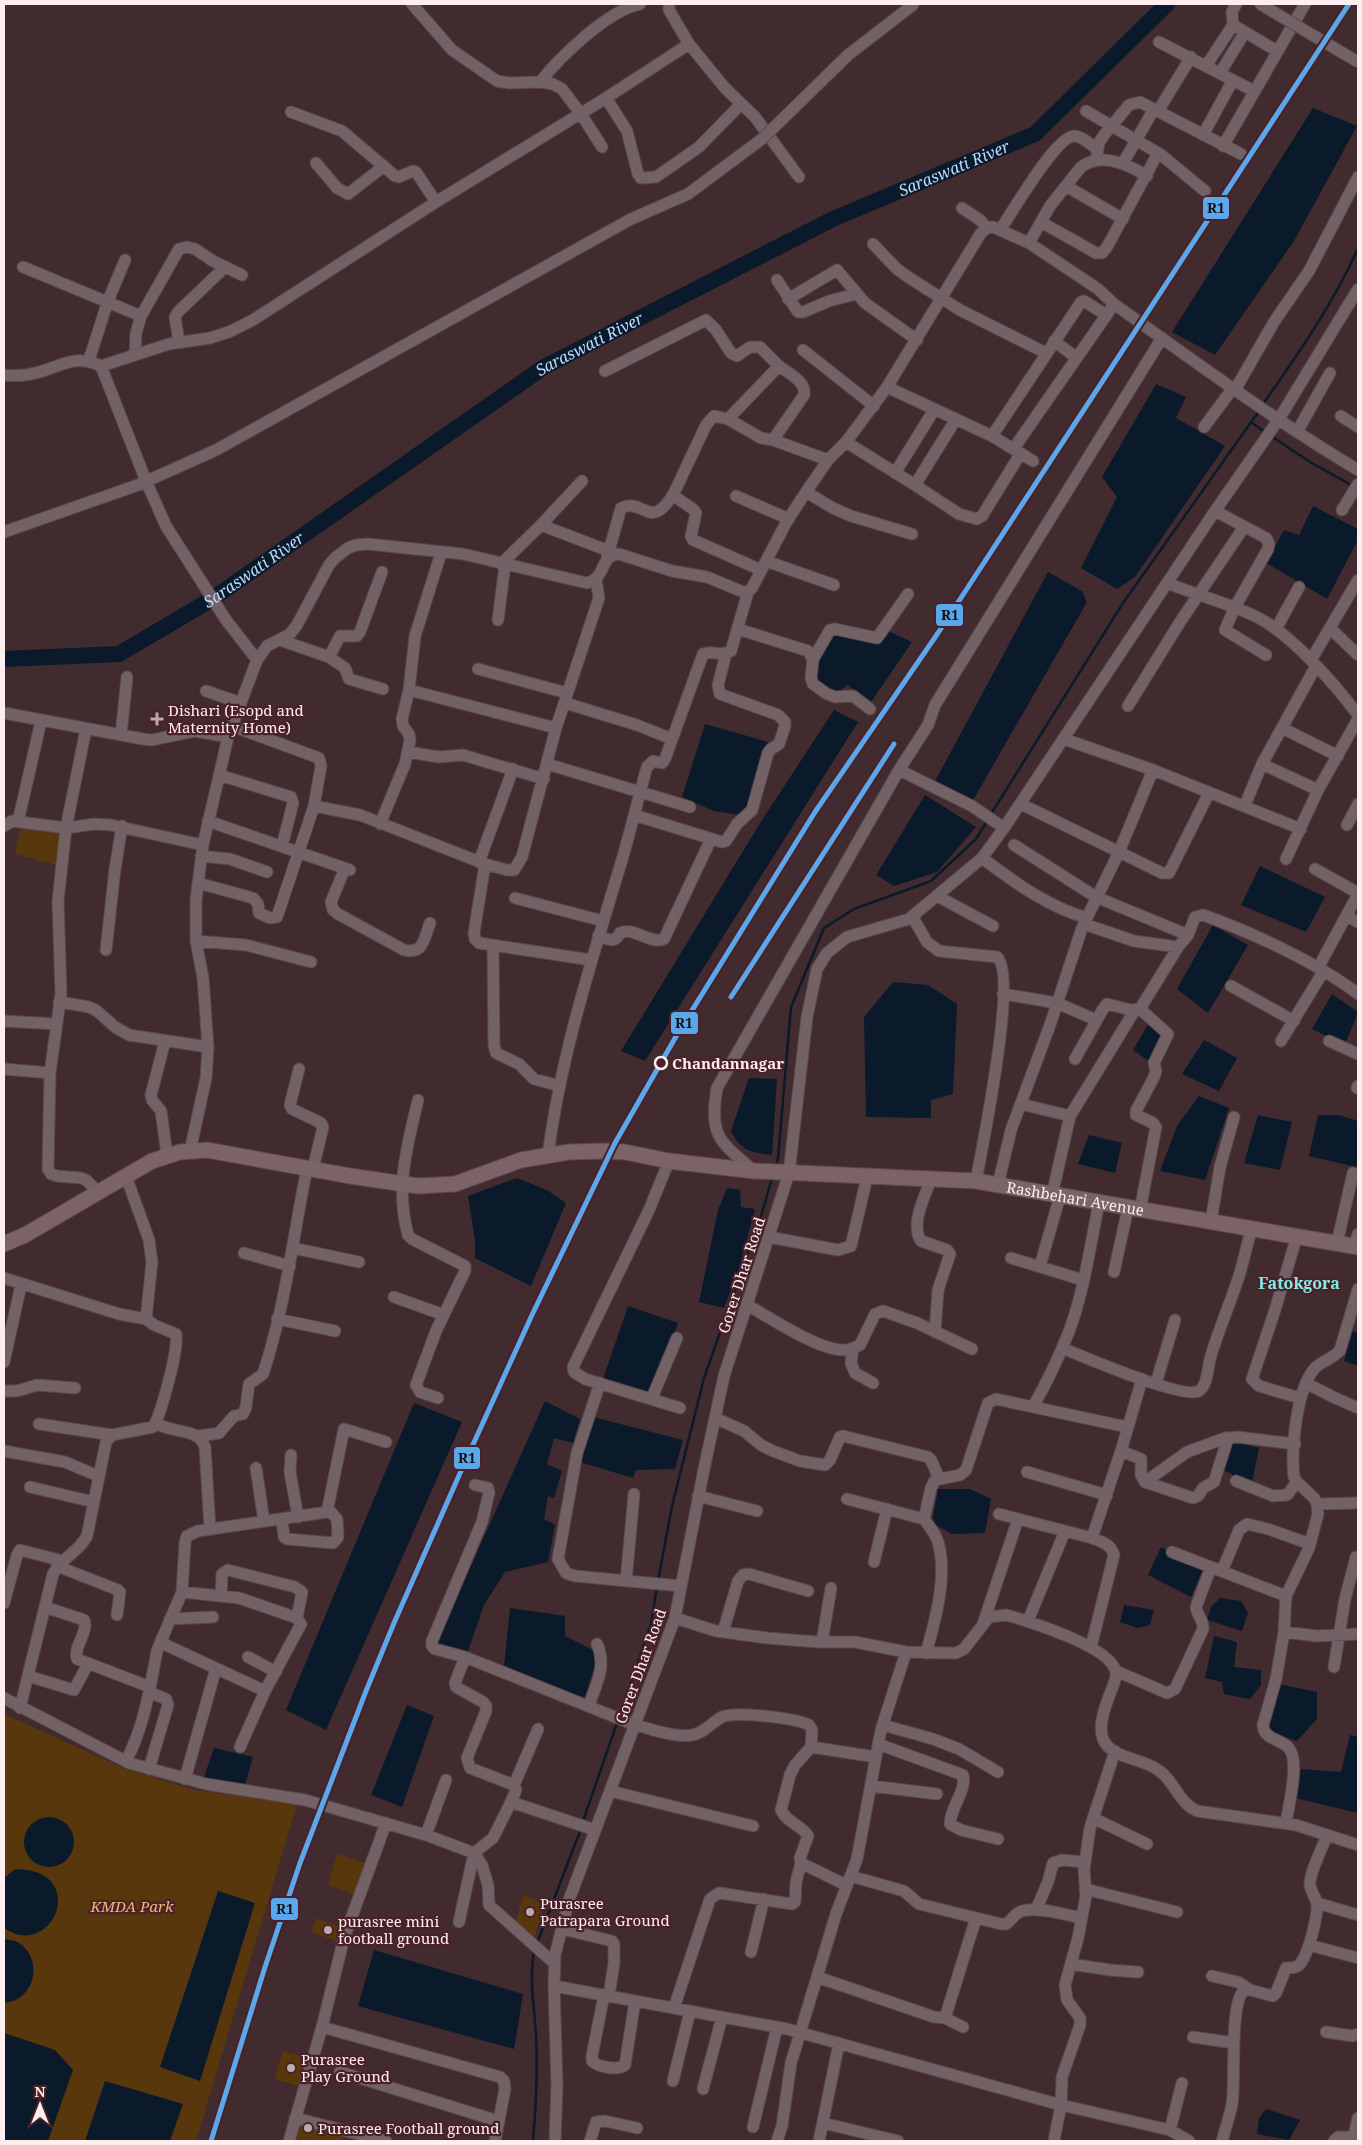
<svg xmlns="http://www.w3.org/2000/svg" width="1362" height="2145" viewBox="0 0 1362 2145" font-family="'Noto Serif',serif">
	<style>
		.green { fill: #59370c }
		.water { fill: #0a1a2a }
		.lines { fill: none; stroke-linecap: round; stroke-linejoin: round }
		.stream { stroke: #0a1a2a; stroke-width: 2.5 }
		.river { stroke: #0a1a2a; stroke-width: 16 }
		.minor-casing { stroke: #59484b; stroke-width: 13 }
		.major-casing { stroke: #59484b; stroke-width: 17 }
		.minor { stroke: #736265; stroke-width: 11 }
		.major { stroke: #7b6368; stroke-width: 15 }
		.minor-bridge-casing { stroke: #59484b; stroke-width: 13; stroke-linecap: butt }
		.minor-bridge { stroke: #736265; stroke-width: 11 }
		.rail-1-casing { stroke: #4b2129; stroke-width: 9 }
		.rail-1 { stroke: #5aa8eb; stroke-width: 5 }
		.poi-dot { fill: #bcaaac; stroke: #4b2129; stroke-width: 2 }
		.stop-dot { fill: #4b2129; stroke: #ffeef0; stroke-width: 2.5 }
		.labels { text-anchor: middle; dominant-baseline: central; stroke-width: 4.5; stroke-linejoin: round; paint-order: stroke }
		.poi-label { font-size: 15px; fill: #ffeef0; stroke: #4b2129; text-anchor: start }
		.stop-label { font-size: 15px; font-weight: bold; fill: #ffeef0; stroke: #4b2129; text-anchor: start }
		.street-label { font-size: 15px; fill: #ffeef0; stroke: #4b2129 }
		.park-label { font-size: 15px; font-style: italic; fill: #f5b872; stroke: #4b2129 }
		.water-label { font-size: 16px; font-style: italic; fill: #bddcfd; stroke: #4b2129 }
		.neighbourhood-label { font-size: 16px; font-weight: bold; fill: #83ede5; stroke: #4b2129 }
		.line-badge { stroke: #4b2129; stroke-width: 2 }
		.pale-badge-label { font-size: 14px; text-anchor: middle; font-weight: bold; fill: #111 }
	</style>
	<rect width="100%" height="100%" fill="#412b2f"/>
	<path class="green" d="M21,827l39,6 -3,32 -42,-11z
		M4,1714l119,54 71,22 103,14 -101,337h-192z
		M337,1854l31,10 -11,31 -29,-10z
		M523,1895l22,9 -12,37 -18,-17z
		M316,1918l28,10 -4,14 -29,-10z
		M283,2051l24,7 -9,28 -23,-7z
		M297,2122l47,12 -1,7h-51z"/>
	<path class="water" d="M1313,108l44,18 -63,115 -79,114 -43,-23z
		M1156,384l30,13 -10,21 49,28 -90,131 -18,12 -36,-21 36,-71 -15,-20z
		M1313,506l45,23v11l-31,59 -61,-36 18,-33 15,5z
		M1048,572l34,19 5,11 -115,200 -38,-19z
		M888,631l24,11 -43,63 -21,-20 -14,9 -19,-12 7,-32 9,-18 47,11z
		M834,710l24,12 -213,339 -24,-10 141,-231z
		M705,724l63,18 -22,74 -32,-5 -32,-14z
		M925,795l51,32 -39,45 -43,14 -18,-11z
		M1260,866l65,31 -19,35 -65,-27z
		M1213,925l35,20 -40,68 -31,-24z
		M893,982l35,3 29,19 -4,90 -22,6v18l-65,-1 -2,-100z
		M1332,994l26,18 -13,33 -33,-16z
		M1149,1023l17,14 -16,25 -17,-12z
		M1204,1040l33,18 -18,33 -37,-17z
		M749,1078l28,1 -5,76c-21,-3 -30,-3 -41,-24z
		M1199,1096l30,12 -24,72 -45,-9 17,-45z
		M1258,1115l34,7 -12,48 -36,-7z
		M1318,1115h21l19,6v39l-2,7 -47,-11z
		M1089,1135l33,8 -7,30 -37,-9z
		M517,1178l30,12 19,13 -35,83 -56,-28v-18l-7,-44z
		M727,1188l13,2 1,17 14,2 -16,60 -15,39 -25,-6 19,-92z
		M628,1306l50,17 -27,72 -48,-16z
		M1353,1331l5,2v33l-14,-5z
		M545,1401l35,18 -7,24 -19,-5 -7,26 15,7 -8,27 -6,-2 -4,23 11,6 -7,37 -43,10 -21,33 -17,49 -31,-10z
		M414,1403l48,19 -136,308 -40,-20z
		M593,1417l90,23 -8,29 -39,1 -3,8 -53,-16z
		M1229,1440l30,8 -8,39 -18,-5 -1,-8 -12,-5z
		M938,1489h32l21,10 -6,34 -33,1 -20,-11z
		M1161,1547l42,22 -12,28 -43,-22z
		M1220,1598l21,3 7,12 -6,18 -35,-11 4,-13z
		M1124,1605l30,5 -4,15 -13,3 -17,-6z
		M510,1608l55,8v20l34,17 -15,46 -80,-33z
		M1214,1636l23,6 -3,25 27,3v15l-11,14 -26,-5 -2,-12 -17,-4z
		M1278,1684l39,8v27l-20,22 -30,-9z
		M407,1705l27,11 -32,91 -31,-12z
		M1350,1735l8,2v76l-63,-15 6,-29 40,3z
		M214,1748l39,9 -9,31 -41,-8z
		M24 1842a25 25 0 1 1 50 0a25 25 0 1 1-50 0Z
		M15,1869c76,0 38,93 -11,59v-50z
		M218,1891l37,12 -55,178 -40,-14z
		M4,1939c5,1 11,1 15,4 25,16 16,58 -15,60z
		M374,1950l149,44 -9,55 -156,-43z
		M4,2033l51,17 18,20 -25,71h-44z
		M105,2081l78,23 -13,37h-85z
		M1266,2109l34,11 -11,20 -32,-6 2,-16z"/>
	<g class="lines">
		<path class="stream" d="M1263,404c35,-50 71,-101 95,-156
			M1251,422l15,11
			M1271,436l39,26 43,24
			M991,814l132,-211 136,-192
			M775,1168l3,-10 13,-151 33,-79 30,-19 77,-28 45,-42 11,-18
			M658,1581l14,-75 32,-128 58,-165 10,-35
			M620,1715l31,-91 6,-38
			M583,1821l34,-98
			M537,1943l44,-114
			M533,2141c3,-35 5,-71 3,-107 -2,-30 -7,-53 -2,-84"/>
		<path class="river" id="s1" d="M4,659l115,-5 93,-55 332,-232 289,-148 202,-85 132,-130"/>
		<g class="minor-casing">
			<path id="minor" d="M412,4l40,46 45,31 12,2 31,-1 13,2 9,5 19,25 21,33
				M669,4v6l20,34 36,44 30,29 44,60
				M1233,25l44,26
				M1159,42l95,49
				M1206,66l27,-41 -1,-13 4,-8
				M1220,73l25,-41
				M540,82c21,-26 67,-71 100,-78
				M606,98l21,33 11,43 3,4 15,-1 43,-30 42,-43
				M1086,111l74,43 45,37
				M1158,111l33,-54
				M291,112l51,19 53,45 4,1 14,-6 3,1 20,30
				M1203,135l30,-55
				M1223,146l82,-142
				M1096,160l3,-17 5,-8 25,-30 11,-3 101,52
				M316,163l21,25 11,6 36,-28
				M1123,163l31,-54
				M1066,186l57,33
				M962,208l18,12 7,8
				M1041,222l55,31h6l5,-6 51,-94
				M1000,230c12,-17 55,-93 74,-94 8,0 17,9 23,13
				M1029,243l21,-37 31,-39c21,-15 46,-3 66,9
				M873,244l24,25 11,8 52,33 86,43
				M23,267l118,49
				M777,280l21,32h5l26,-11 27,-7
				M788,299l49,-29 28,33 52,37
				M1054,341l23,17
				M179,342l-4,-25 3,-5 47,-45
				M803,350l71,56
				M135,355l1,-22 5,-17 38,-67 8,-2 8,2 18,12 29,14
				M89,360l19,-59 17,-41
				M101,366l68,-22 41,-6 19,-6 24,-12 183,-118 170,-104 83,-54
				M605,371l101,-51 10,10 15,23 6,3 13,-9h10l19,19 -51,53
				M4,375c10,1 21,1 31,-2 26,-6 40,-20 66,-7l45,115 20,45 60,94 31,40
				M887,387l105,49 89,-134 3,-1 22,14
				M1235,390l39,-68 35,-51 49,-94
				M1341,416l17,11
				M956,419l-41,66 44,29 18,5 5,-3 39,-63
				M1204,427l29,-39
				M1297,432l33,-59
				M992,436l41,25
				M773,440l55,20
				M846,442l69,43
				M1014,448l96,-138
				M895,473l39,-63
				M806,492l27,16 18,8 61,18
				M736,496l53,23
				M1342,510l16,-26
				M1215,511l51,27 3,6 -1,5 -33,58 -10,23 41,25
				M541,525l68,26
				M4,532l134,-47 78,-35 415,-231 57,-25
				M607,558l14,-50c23,-11 29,25 53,-15
				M766,561l68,24
				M501,564l40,-39 41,-44
				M761,570l-68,-30 -2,-4 5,-23 -3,-4 -19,-13v-3l32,-68 8,-9 14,3 33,19 12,2 31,-45c3,-13 -16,-22 -25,-29
				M1167,583c30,12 61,20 90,34 36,19 77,66 101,98
				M498,620l7,-55
				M738,629l70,22 5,8 -2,19 2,6 14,10 8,3 18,-1 17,13
				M1276,629l23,-42
				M1331,629l27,26
				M280,640l49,17 16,11 4,11 34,10
				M329,657l11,-21h17l3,-4 22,-60
				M813,659l17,-29 5,-1 42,9 31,-44
				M1311,660l47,-80
				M478,669l89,24
				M409,690l147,38
				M206,691l35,12
				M565,703l72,22 35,14
				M1128,706l52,-84 64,-95
				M4,713l139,26 9,1 43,-9 33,6
				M232,726l87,32 2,8 -7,40
				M1282,728l56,28
				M86,729l-20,99 -8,73 3,93 -11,79 -2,96 3,5 6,2 24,2 5,2 13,13
				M121,735l6,-58
				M1064,739l89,31 148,59
				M408,752l31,5 24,-2 81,24
				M547,764l143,43
				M1262,764l56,26
				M899,770l73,36 32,22
				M219,775l72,22 2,6 -11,43
				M1021,804l141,69h7l40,-80
				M1245,805l17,-41 54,-98
				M634,815l88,27 4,-1 11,-17 15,-14 16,-57 3,-4 8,-5 6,-18v-4l-7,-7 -58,-21 -2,-9 8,-31
				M208,821l142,49
				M18,822l23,-101
				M380,824l25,-60 5,-24 -1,-6 -6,-8 -1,-7 7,-29 6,-54 26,-83
				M1347,825l11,-21
				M4,826l8,-5 54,7 28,-4 17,1 92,20
				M1014,845l82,52 92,38
				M201,856l29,3 37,13
				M982,858c32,24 66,49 105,60
				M1286,859l32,-69 40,-71
				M479,862l34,-93
				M485,864l-11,69 1,6 4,4 112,17
				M345,868l-14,34 2,8 5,4 66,36c20,5 20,-12 26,-27
				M1315,869l43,24
				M198,883l55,15 5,6 1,9 11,5 7,-1 37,-111 46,9 125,49 22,6h7l8,-13 34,-129 43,-130 -3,-19
				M937,896l56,30
				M515,898l88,23
				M912,916l15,26 12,9 58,6c21,18 -15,191 -21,224
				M1346,916l12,6
				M1084,924l50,17 44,6 10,-12 7,-18 8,-2c48,17 115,48 155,79
				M598,936c10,3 17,8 22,-3 14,-7 30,12 44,6l47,-100
				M196,941l50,4 65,17
				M493,945l1,100 2,8 23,11 15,15 26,7
				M106,950l9,-81 7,-43
				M1318,968l40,-74
				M1231,986l63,35
				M1003,994l54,9 39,17
				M59,1002l30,5 8,4 18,16 14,8 79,12
				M1140,1009l28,25 -14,29 2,8 -2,6 -18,34v4l17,8 3,4 -16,83
				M4,1021l53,3
				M165,1041l-14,54 1,5 9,11 6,44
				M1281,1041l42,-69
				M1329,1041l29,13
				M1075,1059l28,-50 4,-5 24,6 9,-1 38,-62
				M4,1069l46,4
				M299,1069l-9,36 2,4 29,14 2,4 -10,42
				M1357,1088l1,-2
				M418,1100c-11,47 -23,87 -10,135l4,4 53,27v5l-29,60 -20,54 4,7 18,6
				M1021,1104l49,12 65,-106
				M190,1151l16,-73 2,-31 -5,-69 -7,-37v-41l7,-55 25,-108 29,-77 10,-14 23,-12 7,-9 32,-60 6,-7 13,-10 8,-3 12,-1 95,10 124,29c20,-5 12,-28 32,-29l53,17 35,6 36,15h5l4,-4 35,-67 19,-29 22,-32 18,-18 41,-55 94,-154 6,-5 6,-1 36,16 69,46 16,15c80,57 160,116 244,166
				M548,1156c12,-97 42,-190 70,-283 11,-35 19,-71 29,-106l6,-6 9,2 3,-4 38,-105c9,-4 19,3 28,-3l17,-59
				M669,1161l-20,49 -76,157 1,5 11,7 95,29
				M754,1171c-35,-30 -45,-35 -37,-83l182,-318 29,-45 7,-20 227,-367
				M931,1179c-6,17 -21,45 -10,62l26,9 3,4 -12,36 -3,42
				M998,1185l13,-55 39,-105 32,-97 37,-76 34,-82
				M1052,1195l18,-79
				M1211,1221l9,-54 14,-50
				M1297,1236l-22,74 -23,69 7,7 41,12
				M769,1237l69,13 13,-4 16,-69
				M1337,1243l16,-70
				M1354,1246l4,-12
				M293,1248l66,14
				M244,1253l46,13
				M1011,1258l72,22
				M1040,1266l20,-70
				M1114,1272l14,-64
				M4,1278l115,36 27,5
				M394,1297l50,18
				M747,1305c24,13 72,46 98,45 6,0 10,-3 15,-5l15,-31 8,-3 34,12 55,26
				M277,1319l58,12
				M1062,1348c20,8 122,52 137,43 8,-5 9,-23 11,-32 8,-28 20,-55 29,-83 5,-16 8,-32 13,-48
				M853,1349l-2,14 4,10 18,10
				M4,1362l17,-77
				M600,1383l-23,70 -19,106 8,14 9,3 106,10
				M1156,1383l19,-63
				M1306,1383l27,14 25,11
				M4,1391h13l20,-6 38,3
				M652,1398l25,-60
				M1033,1407l94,20
				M715,1418l29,13 17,14 12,6 27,10 25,4 5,-5 10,-23 3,-1 85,21 3,3 8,18
				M156,1423c15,11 43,4 49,24l5,82
				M39,1424l73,11
				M199,1436l20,-3 15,-17 9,-2 3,-7 3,-23 14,-10c22,-66 30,-137 44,-206
				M4,1451l61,11 33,14
				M1121,1451l20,8v16l4,7 48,16 5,-2 5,-8 11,-6 14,-44
				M291,1455l-1,17 8,45
				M256,1468l8,53
				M1027,1472l80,23
				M1236,1481l37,15 14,-1 10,-13
				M1145,1482l42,-30 38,-14 13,-1 57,7
				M475,1485l13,3 1,5 -7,29 -50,119v5l3,3 30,8 -10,26 1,4 27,15 3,4v5l-19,47 3,10 44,17 2,5 -5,12
				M30,1487l64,15
				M698,1496l59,15
				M847,1499l77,20
				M1317,1504l41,-1
				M999,1514l93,24 29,-87 21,-72
				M282,1519l2,18 3,2 46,4 5,-6 -1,-18 -8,-9
				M1172,1552l114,44
				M874,1562l13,-53
				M57,1566l61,24 2,2 -3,23
				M1222,1571l17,-41 8,-6 21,5 42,15
				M626,1581l8,-87
				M182,1592l57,6 58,20 4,6 -36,67 -25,56
				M221,1596l1,-22 6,-4 67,17 7,5 -5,26
				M4,1603l13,-48 3,-5 43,11
				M45,1607l39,13c5,12 -11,27 -7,39l73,28
				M675,1618l41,13 51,7 51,4h37l51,10 39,1h11l8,-4 25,-32 17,-2 11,3c22,7 94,30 99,54 1,7 -4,15 -6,22 -5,13 -12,31 -7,45 8,20 40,19 55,31 13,8 17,22 27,32 3,4 8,7 12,9l99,14 62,20
				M170,1619l43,-2
				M1028,1621l37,-90
				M983,1624l35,-105
				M723,1632l15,-51 5,-6 6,-1 59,17
				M1284,1632l33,4 41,-2
				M822,1642l9,-54
				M1091,1647l23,-92c-3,-11 -12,-13 -22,-17
				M926,1653c9,-31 22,-78 12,-111 -2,-8 -9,-16 -14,-23l7,-31 4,-8 25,-5 6,-5 22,-67 8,-4 37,8c13,-23 25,-48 35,-73 16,-41 22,-88 31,-131
				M248,1657l28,15
				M465,1657l170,68c17,4 39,13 57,10 12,-2 19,-12 30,-18 13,-6 74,1 87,8l3,5 -1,17 -16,18 -5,10 -9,35c7,14 21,15 27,26l-8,22 1,5 45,22
				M1334,1667l11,-68 11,-42
				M1116,1671l51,22 8,-4 28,-60c1,-9 -6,-13 -7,-22l15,-40
				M28,1676l46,14 14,-26
				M265,1691l-97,-45 -7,-5 21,-49 3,-50 2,-6 11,-5 129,-19 17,-83 42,13
				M4,1698l125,65 77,21 99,16 121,35 48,18 8,12 6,20 1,20 66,59
				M589,1705c7,-20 18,-39 8,-61
				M20,1708l33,-134c8,-16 26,-22 34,-38l19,-94 6,-7 41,-8c8,-12 26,-79 23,-93l-22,-9 -8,-6 6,-57 -3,-22 -23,-64
				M883,1725l50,14 26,10 39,23
				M878,1744l85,31c4,15 -13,33 -13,49l11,6 37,9
				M811,1747l65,10
				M126,1761c18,-34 24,-73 31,-110l4,-10
				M149,1769l19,-64 -2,-6 -17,-7
				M185,1779l31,-111
				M514,1785l24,-56
				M872,1786l65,8
				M610,1791l143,35
				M1093,1818l54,26
				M1286,1823c2,-16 15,-63 2,-76 -8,-8 -25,-8 -25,-22l13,-46 8,-47 2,-36 23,-48 9,-34 -1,-10 -3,-6 -17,-16 -3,-5c-3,-27 2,-88 21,-109 7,-7 18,-9 25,-18l18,-61
				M426,1835l20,-55
				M850,1876l54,15 15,13 82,20h5c5,-3 7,-8 12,-11 13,-9 49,2 63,5
				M1085,1889l92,23
				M1317,1903l41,12
				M1036,1910l12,-28 5,-19 9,-3 23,2
				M459,1922l15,-69 19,-15 18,-36 84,28
				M562,1929l50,12 2,3v19l-5,33
				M1309,1945l49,13
				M751,1952l13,-53
				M1071,1964l39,6 28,2
				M1212,1976l26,6 12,8
				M817,1977l117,40 11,1 18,9
				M554,1986l233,43 274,76 109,25 19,11
				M604,1995l-12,61v5c6,6 26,10 33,4l10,-64
				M674,2008l36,-109 9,-6 73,11 3,-2 1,-20 5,-19
				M945,2018l31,-100
				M322,2027l178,50 4,4 1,8 -10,52
				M1326,2032l27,4 5,-2
				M1193,2037l41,6
				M340,2072l158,49
				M673,2081l17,-70
				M703,2089l19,-72
				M295,2118l91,23
				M823,2123l75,18
				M753,2127l24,-100
				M1170,2130l12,-47
				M289,2141l33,-114 22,-89 42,-115
				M555,2141l2,-56 -3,-99 1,-31 14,-55 106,-282 29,-149 20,-93 65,-203 18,-156 10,-48 10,-16 20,-16 62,-18 73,-61 22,-30 211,-317 64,-92 79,-130
				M590,2141l6,-19 9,-1 32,7
				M777,2141l5,-15 9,-63 45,-149 21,-55 24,-129 25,-78
				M819,2141l20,-98
				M1054,2141l7,-36 1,-28 18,-52v-7l-13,-18 -2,-15 13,-47 8,-42 -2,-27 6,-41 25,-77
				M1222,2141c3,-12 8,-25 10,-37 4,-24 -3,-99 12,-114h6l23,6 3,-3 10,-25c5,0 11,0 14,-4 8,-9 18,-48 17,-60 -1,-8 -8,-13 -7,-22 2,-15 12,-33 17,-47
				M1334,2141l4,-4h13l3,-2 4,-17"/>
		</g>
		<g class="major-casing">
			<g id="major">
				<path id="s2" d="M4,1244l21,-9 127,-74 28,-9 27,-2 143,26 68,10 37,-2 66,-24 48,-8 34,-1 22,1 44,9 85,10 222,10 382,66"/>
			</g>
		</g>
		<use href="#minor" class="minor"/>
		<use href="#major" class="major"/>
		<g class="minor-bridge-casing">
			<path id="minor-bridge" d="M1260,4l98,58
				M688,194l74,-55 86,-84 66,-51"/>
		</g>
		<use href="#minor-bridge" class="minor-bridge"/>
		<g class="rail-1-casing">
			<path id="rail-1" d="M731,997l163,-253
				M211,2141l54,-174 35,-104 66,-172 28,-68 67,-152 71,-156 83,-172 63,-110 137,-221 123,-179 411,-629"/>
		</g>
		<use href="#rail-1" class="rail-1"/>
	</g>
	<g class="poi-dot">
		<path d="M154.5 711.5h5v5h5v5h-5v5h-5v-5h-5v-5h5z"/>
		<circle cx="530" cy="1912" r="5"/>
		<circle cx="328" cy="1930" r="5"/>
		<circle cx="291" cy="2068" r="5"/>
		<circle cx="308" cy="2128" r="5"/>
	</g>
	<circle class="stop-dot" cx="661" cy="1063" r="6"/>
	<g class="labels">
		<g class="poi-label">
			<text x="168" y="710">Dishari (Esopd and<tspan x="168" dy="17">Maternity Home)</tspan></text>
			<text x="540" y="1903">Purasree<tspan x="540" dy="17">Patrapara Ground</tspan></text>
			<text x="338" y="1921">purasree mini<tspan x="338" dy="17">football ground</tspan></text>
			<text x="301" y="2059">Purasree<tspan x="301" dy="17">Play Ground</tspan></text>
			<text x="318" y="2128">Purasree Football ground</text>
		</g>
		<g class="stop-label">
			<text x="672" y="1063">Chandannagar</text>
		</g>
		<g class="street-label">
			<text stroke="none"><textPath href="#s2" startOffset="1106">Rashbehari Avenue</textPath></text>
			<text transform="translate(741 1275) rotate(-72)">Gorer Dhar Road</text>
			<text transform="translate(640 1666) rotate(-70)">Gorer Dhar Road</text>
		</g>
		<g class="park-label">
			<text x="132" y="1906">KMDA Park</text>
		</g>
		<g class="water-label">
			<text stroke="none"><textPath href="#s1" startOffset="1084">Saraswati River</textPath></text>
			<text stroke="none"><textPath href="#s1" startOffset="679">Saraswati River</textPath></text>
			<text stroke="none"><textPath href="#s1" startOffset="274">Saraswati River</textPath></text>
		</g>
		<g class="neighbourhood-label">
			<text x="1299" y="1283">Fatokgora</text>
		</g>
	</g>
	<g class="line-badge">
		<rect x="1202" y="196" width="28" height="24" rx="5" fill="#5aa8eb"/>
		<rect x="935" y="603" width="29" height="24" rx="5" fill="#5aa8eb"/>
		<rect x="670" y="1011" width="29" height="24" rx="5" fill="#5aa8eb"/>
		<rect x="453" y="1446" width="28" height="24" rx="5" fill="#5aa8eb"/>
		<rect x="270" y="1897" width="29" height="24" rx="5" fill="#5aa8eb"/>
	</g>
	<g class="pale-badge-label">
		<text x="1216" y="213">R1</text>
		<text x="950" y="620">R1</text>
		<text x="684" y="1028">R1</text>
		<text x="467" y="1463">R1</text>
		<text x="285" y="1914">R1</text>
	</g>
	<rect width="1362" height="2145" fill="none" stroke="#ffeef0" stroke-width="10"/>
	<g transform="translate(40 2105)" stroke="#4b2129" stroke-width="4" paint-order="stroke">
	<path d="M0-4L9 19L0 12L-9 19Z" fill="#ffeef0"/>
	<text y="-8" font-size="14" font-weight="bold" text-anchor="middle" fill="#ffeef0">N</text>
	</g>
</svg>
